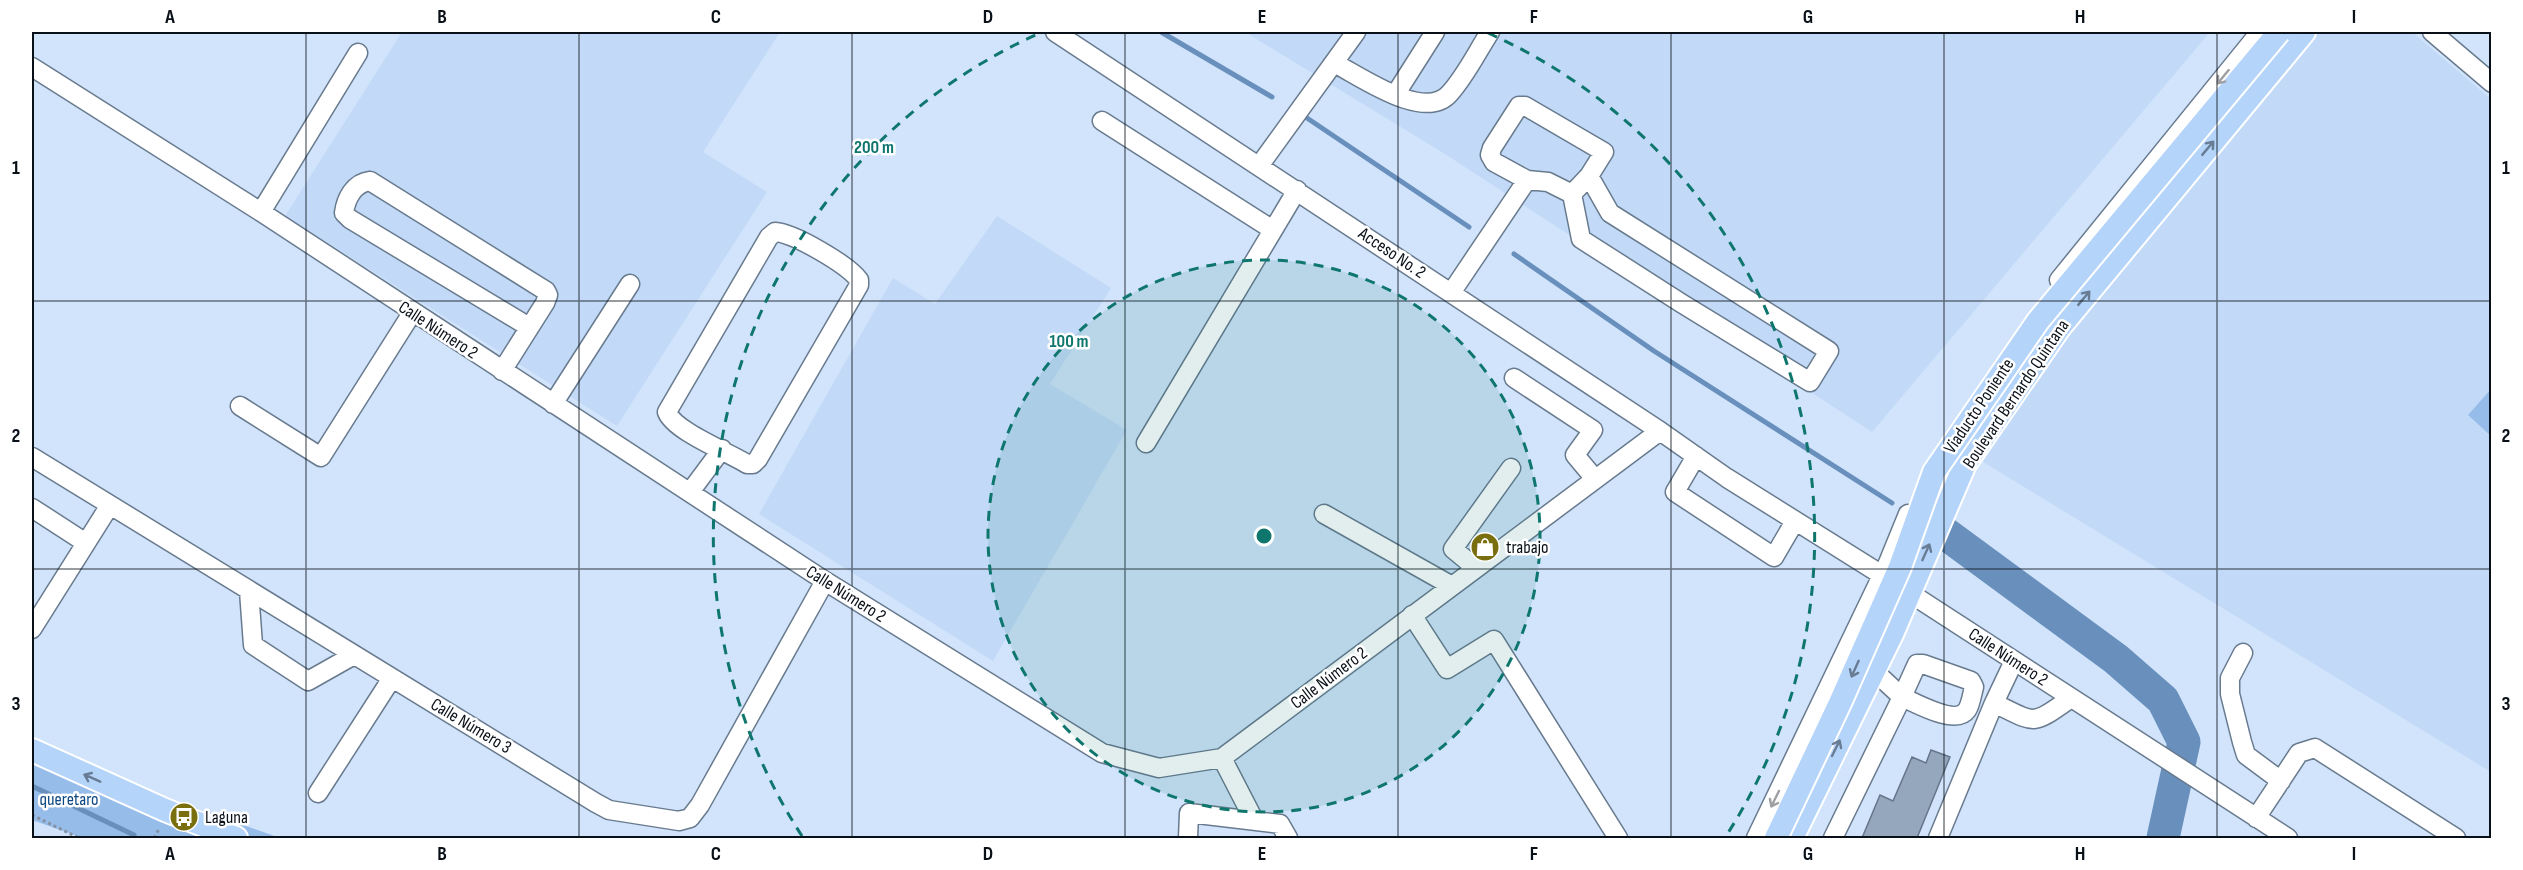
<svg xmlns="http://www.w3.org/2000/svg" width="2523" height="870" viewBox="0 0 2523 870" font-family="'Sofia Sans Condensed',sans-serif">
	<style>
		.built { fill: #c2daf7 }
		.green { fill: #96bce9 }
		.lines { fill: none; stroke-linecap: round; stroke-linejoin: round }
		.stream { stroke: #6990bd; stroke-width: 5 }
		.river { stroke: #6990bd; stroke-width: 33 }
		.building { fill: #94a7bc; stroke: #65768a; stroke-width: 1.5 }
		.minor-casing { stroke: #687a8e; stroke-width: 21 }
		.major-casing { stroke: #fff; stroke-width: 26 }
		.path { stroke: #8492a3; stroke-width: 3; stroke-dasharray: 3 3; stroke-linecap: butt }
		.minor { stroke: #fff; stroke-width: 18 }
		.major { stroke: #b4d4fa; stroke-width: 22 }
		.major-bridge-casing { stroke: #fff; stroke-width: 26; stroke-linecap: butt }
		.major-bridge { stroke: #b4d4fa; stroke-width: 22 }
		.oneway { stroke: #9d9fa3 }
		.oneway2 { stroke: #687c94 }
		.grid { fill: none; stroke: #0a1018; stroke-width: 1.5; stroke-opacity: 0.55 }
		.ring { fill: none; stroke: #0f766e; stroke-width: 3; stroke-dasharray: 10 8 }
		.labels { text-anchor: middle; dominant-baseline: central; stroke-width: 5; stroke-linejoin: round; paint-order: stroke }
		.street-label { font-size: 18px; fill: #0a1018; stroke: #fff }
		.poi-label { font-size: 18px; fill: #0a1018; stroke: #fff; text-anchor: start }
		.park-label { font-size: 18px; fill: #0e4881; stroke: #fff }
		.centre { fill: #0f766e; stroke: #fff; stroke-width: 3 }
		.ring-label { font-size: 18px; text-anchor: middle; font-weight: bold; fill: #0f766e; stroke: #fff; stroke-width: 5; stroke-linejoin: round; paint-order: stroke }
		.neatline { fill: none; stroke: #0a1018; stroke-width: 2 }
		.grid-label { font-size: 20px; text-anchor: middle; font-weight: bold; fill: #0a1018 }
	</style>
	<rect width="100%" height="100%" fill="#d1e4fb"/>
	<path class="built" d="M402,32h378l-77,120 64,40 -150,234 -332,-210z
		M1245,32h965l-338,400 -427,-278z
		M2309,32h103l79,67v673l-516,-315 67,-100z
		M997,216l114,72 -61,96 77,46 -134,231 -234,-147 134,-236 42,26z"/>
	<path class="green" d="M2491,389v47l-23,-21z
		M32,749l6,4 242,85h-197l-51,-18z"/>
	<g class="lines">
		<path class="stream" d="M1161,32l111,65
			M1304,116l165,111
			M1514,254l140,97 238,152
			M32,786l102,49"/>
		<path class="river" d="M1946,534l170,125 47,41 21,42 -21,96"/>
	</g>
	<path class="building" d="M1931,750l19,7 -33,81h-55l18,-43 13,6 19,-44 14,6z"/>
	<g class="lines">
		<g class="minor-casing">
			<path id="minor" d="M1055,32l605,399 67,47 155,97 406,263
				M2432,32l60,51
				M1334,63c26,13 91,60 116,30 16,-18 27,-41 40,-61
				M32,67l229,145 564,369 277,172 57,15 63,-10 438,-327
				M1395,95l40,-63
				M1519,106h6l79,46 -15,24 -17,18 -24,-12 -21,-2 -33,-18 -4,-7 2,-7z
				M1102,121l171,109
				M1259,166l97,-134
				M1572,194l9,45 100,64 129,79 19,-31 -219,-138 -21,-37
				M261,212l97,-159
				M775,232c19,1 73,33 84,48v5l-101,174 -5,5h-6c-19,-12 -73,-33 -80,-52l102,-175z
				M2059,280l201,-248
				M1451,293l76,-113
				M502,371l43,-68 3,-8 -2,-4 -176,-110c-16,2 -24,17 -26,32l6,6 179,108
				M1514,378l79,52 -18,25 20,24
				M553,404l77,-120
				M240,406l81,51 91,-144
				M1146,443l151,-253
				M1696,456l-21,36 99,65 21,-36
				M32,457l564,346 13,7 70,11 11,-3 10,-13 125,-224
				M690,492l32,-43
				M32,508l54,35
				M1324,514l128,72
				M1476,568l-23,-19 58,-81
				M249,591l4,54 55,36 46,-26
				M1412,615l35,54 47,-29 124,198
				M32,629l78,-124
				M2243,653l-13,25v16l12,48 4,13 35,26
				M1917,664h6l48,17 3,6c-2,7 -3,17 -7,23 -11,16 -51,-7 -65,-13z
				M1994,703l20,-42
				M1222,758l32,62
				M318,793l74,-115
				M2256,818l43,-65 16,-5 141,90
				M1188,838l1,-25 91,11 8,14
				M1756,838l132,-275 20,-49
				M1833,838l69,-141 -28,-26
				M1938,838l56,-135c43,21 37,23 77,-5"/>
		</g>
		<g class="major-casing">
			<path id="major" d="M32,750l133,60 71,28
				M1792,838l100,-204 73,-170 94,-136 245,-296"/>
		</g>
		<path class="path" d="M32,815l47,23
			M154,838l5,-9"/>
		<use href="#minor" class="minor"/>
		<use href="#major" class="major"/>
		<g class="major-bridge-casing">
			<path id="major-bridge" d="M1776,838l64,-135 60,-136 34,-95 104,-151 241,-289"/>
		</g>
		<use href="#major-bridge" class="major-bridge"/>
	</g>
	<defs><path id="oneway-shaft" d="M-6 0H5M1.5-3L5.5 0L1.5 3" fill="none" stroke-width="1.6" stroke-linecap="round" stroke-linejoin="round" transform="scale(1.5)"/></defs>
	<g class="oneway">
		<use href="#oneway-shaft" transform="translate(2223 77) rotate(129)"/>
		<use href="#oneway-shaft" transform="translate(1775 799) rotate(116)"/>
	</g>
	<g class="oneway2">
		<use href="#oneway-shaft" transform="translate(2208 148) rotate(-50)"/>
		<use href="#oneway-shaft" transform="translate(2084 298) rotate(-50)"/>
		<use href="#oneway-shaft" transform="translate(1926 552) rotate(-66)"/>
		<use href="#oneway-shaft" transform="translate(1855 669) rotate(114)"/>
		<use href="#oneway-shaft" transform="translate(1836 748) rotate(-64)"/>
		<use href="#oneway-shaft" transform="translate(92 778) rotate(-156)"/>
	</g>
	<path class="grid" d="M306,32v806M579,32v806M852,32v806M1125,32v806M1398,32v806M1671,32v806M1944,32v806M2217,32v806M32,301h2460M32,569h2460"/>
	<circle cx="1264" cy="536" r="276" fill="#0f766e" fill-opacity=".12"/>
	<g class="ring">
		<circle cx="1264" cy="536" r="276"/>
		<path d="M802 836A551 551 0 0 1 1040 33M1488 33A551 551 0 0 1 1726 836"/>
	</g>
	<defs>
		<g id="shop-disc" transform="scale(1.5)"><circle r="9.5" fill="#796f0e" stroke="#fff"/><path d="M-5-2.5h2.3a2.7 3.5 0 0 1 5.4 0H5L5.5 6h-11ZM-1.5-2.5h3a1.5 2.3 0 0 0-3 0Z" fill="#fff"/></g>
		<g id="bus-disc" transform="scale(1.5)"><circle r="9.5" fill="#796f0e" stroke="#fff"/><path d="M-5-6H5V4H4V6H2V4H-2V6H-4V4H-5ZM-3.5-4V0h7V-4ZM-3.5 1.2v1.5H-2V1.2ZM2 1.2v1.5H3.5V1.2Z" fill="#fff"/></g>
	</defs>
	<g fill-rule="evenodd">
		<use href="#shop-disc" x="1485" y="547"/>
		<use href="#bus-disc" x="184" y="817"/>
	</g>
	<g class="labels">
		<g class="street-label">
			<text transform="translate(1392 253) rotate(34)">Acceso No. 2</text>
			<text transform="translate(438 330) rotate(33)">Calle Número 2</text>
			<text transform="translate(2016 394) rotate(-56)">Boulevard Bernardo Quintana</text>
			<text transform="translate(1979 406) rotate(-56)">Viaducto Poniente</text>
			<text transform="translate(846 594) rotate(32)">Calle Número 2</text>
			<text transform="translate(2008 657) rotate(33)">Calle Número 2</text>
			<text transform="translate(1329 678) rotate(-37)">Calle Número 2</text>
			<text transform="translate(471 726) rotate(31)">Calle Número 3</text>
		</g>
		<g class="poi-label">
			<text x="1506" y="547">trabajo</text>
			<text x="205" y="817">Laguna</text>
		</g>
		<g class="park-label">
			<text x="69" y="799">queretaro</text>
		</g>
	</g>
	<circle cx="1264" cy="536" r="9" class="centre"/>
	<g class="ring-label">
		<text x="874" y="153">200 m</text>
		<text x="1069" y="347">100 m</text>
	</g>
	<rect width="2523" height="870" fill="none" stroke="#ffffff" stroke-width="66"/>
	<rect x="33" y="33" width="2457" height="804" class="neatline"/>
	<g class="grid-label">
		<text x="170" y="23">A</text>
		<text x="442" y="23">B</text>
		<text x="716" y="23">C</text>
		<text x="988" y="23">D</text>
		<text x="1262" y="23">E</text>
		<text x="1534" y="23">F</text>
		<text x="1808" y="23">G</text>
		<text x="2080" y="23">H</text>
		<text x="2354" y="23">I</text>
		<text x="16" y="174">1</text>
		<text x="2506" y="174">1</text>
		<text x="16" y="442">2</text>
		<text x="2506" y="442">2</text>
		<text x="16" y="710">3</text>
		<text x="2506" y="710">3</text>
		<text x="170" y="860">A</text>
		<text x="442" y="860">B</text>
		<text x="716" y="860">C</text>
		<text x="988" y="860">D</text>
		<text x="1262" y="860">E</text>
		<text x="1534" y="860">F</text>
		<text x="1808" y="860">G</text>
		<text x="2080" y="860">H</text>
		<text x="2354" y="860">I</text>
	</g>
</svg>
